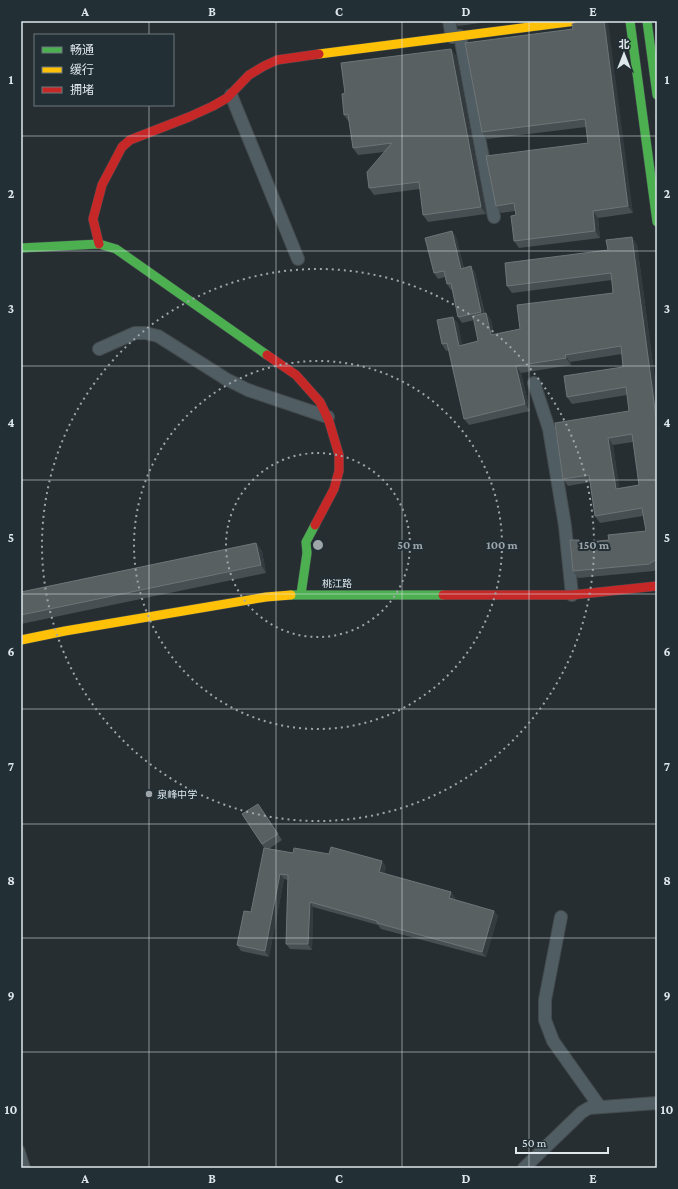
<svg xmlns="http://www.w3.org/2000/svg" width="678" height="1189" viewBox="0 0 678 1189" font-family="'Crimson Pro','Noto Sans SC',serif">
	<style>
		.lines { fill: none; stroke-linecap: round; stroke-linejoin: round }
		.lane-casing { stroke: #444b4e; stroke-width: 8 }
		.street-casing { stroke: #444b4e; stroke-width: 14 }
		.fast-casing { stroke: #444b4e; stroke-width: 10 }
		.slow-casing { stroke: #444b4e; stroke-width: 10 }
		.jam-casing { stroke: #444b4e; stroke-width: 10 }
		.lane { stroke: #505d63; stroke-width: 6 }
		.street { stroke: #505d63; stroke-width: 12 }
		.fast { stroke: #4caf50; stroke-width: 9 }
		.slow { stroke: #ffc107; stroke-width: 9 }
		.jam { stroke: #c62828; stroke-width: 9 }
		.wall { fill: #474f52; fill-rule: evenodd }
		.shaded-wall { fill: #333b3e }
		.building { fill: #586062; stroke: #6d7578; fill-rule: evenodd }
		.grid { fill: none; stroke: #dee7eb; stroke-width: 1; stroke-opacity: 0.55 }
		.ring { fill: none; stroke: #9ea6aa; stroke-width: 2; stroke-dasharray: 2 4 }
		.poi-dot { fill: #9ea6aa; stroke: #222f35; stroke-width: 1.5 }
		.labels { text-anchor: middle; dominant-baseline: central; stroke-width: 4; stroke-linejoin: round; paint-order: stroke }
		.street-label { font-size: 10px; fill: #dee7eb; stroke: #222f35 }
		.poi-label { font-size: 10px; fill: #dee7eb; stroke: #222f35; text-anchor: start }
		.centre { fill: #9ea6aa; stroke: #222f35; stroke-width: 2 }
		.ring-label { font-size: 12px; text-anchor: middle; font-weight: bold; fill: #9ea6aa; stroke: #222f35; stroke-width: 4; stroke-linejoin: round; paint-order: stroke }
		.neatline { fill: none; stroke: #dee7eb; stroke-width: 1.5 }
		.grid-label { font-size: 13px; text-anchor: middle; font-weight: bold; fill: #dee7eb }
	</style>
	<rect width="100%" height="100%" fill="#262e31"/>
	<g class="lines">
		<g class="lane-casing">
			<path id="lane" d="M21,1149l6,19"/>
		</g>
		<g class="street-casing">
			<path id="street" d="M449,21l3,16
				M460,36l34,181
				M231,95l67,164
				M99,349l36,-16h10l13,3 68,43 22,11 80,27
				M534,383l15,46 16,97 7,69
				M561,917l-16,83v20l8,21 47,66
				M524,1168l58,-56 7,-4 68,-5"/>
		</g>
		<g class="fast-casing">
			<path id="fast" d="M630,21l27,201
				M647,21l10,74
				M21,248l78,-4 17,5 151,106
				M301,594l6,-41 -1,-11 9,-17
				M291,595h152"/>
		</g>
		<g class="slow-casing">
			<path id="slow" d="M319,54l257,-33
				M21,640l44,-9 201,-34 25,-2"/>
		</g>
		<g class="jam-casing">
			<path id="jam" d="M99,244l-6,-25 9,-34 20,-38 8,-7 59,-23 24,-11 14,-8 22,-23 15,-9 13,-6 42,-6
				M267,355l29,20 24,27 9,19 10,34v16l-5,18 -19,36
				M443,595h129l85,-9"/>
		</g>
		<use href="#lane" class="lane"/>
		<use href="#street" class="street"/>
		<use href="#fast" class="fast"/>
		<use href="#slow" class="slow"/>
		<use href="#jam" class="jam"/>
	</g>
	<path class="wall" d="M454,21h41l-37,5z
		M577,22l56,191 -35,5 2,20 -81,10 -5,-7 2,-26 -1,-4 -14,2 -5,-7 92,-63 -2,-16 -99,12 -5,-7 91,-103z
		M451,49l5,7 30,158 -58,8 -5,-7 -3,-26 -46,6 -5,-7 15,-36 -26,3 -5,-7 -4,-26 -5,-7 1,-22z
		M452,231l4,6 8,31 11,4 10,42 1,-1 5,7 3,14 26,-5 93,-36 -1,-13 -100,13 -5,-7 101,-36 29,-6 20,151v174l-3,2 -76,7 -5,-7 6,-31 2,2 28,-2 37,-9 -3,-15 -43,7 -5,-7 -5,-34 -22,4 -5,-7 66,-68 -2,-16 -55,9 -5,-7 56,-30 -1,-13 -52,8 1,3 -50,8 9,38 -61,14 -5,-6 -15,-69 -3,1 -4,-7 11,-27 5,7 4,21 16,-4 -4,-21 -12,3 -4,-6 -6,-27h-1l-4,-6 -2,-7 -7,2 -4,-6zM633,442l6,43 -20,3 -6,-43z
		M256,543l6,8 4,22 -245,51v-32z
		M262,810l20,30 -13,9 24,4 89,8 4,6 -2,7 67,18 4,6 -1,2 40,11 4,5 -12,41 -105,-28 -3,-4 -65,-18 -1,43 -22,-1 -4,-5 2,-64 -4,-1 -15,78 -28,-6 -4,-6 14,-33 13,-64 -22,-34z"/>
	<path class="shaded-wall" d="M604,21h4l25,192 -5,-7z
		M451,49l5,7 30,158 -5,-7z
		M593,211l5,7 2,20 -5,-7z
		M452,231l4,6 9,37 -4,-5z
		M632,237l5,7 20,151v29z
		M471,266l4,6 10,46 -4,-6z
		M486,313l5,7 5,22 -5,-7z
		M453,317l5,7 6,28 -5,-6z
		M565,355l5,7 1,3 -5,-7z
		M516,366l5,7 9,38 -5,-7z
		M608,438l5,7 8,51 -5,-7z
		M256,543l6,8 4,22 -5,-8z
		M382,861l4,6 -3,11 -4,-6z
		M280,874l4,5 -15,78 -4,-6z
		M451,892l4,6 -2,6 -4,-6z
		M310,902l3,5 -1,43 -4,-6z
		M494,911l4,5 -12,41 -4,-5z"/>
	<path class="building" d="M578,21h26l24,185 -35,5 2,20 -81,10 -3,-25 5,-1 -2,-12 -18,3 -10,-50 102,-13 -3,-24 -103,13 -17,-89 108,-14 -1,-5 5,-2z
		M451,49l30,158 -58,8 -4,-33 -50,6 -2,-16 25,-29 -39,5 -5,-34 -4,1 -2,-21 3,-1 -4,-30z
		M452,231l9,38 10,-3 10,46 -23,5 -7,-34 -4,1 -3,-13 -10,2 -9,-35z
		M632,237l25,187v135l-8,5 -76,7 -3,-31h9v3l30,-3 -1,-5 38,-4 -4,-23 -47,8 -6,-41 -26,4 -8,-56 74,-12 -3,-24 -59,10 -3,-21 59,-9 -2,-21 -56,9 1,3 -50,8 9,38 -61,15 -17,-76 -5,1 -5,-24 16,-3 6,29 19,-5 -5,-25 13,-3 5,22 29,-6 -3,-24 96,-12 -2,-20 -104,13 -2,-23 103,-13 -2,-10zM632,434l7,51 -23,4 -8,-51z
		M256,543l5,22 -240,50v-23z
		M258,804l20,30 -16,10 -20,-30z
		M331,847l51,14 -3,11 72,20 -2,6 45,13 -12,41 -105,-29v-2l-67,-19 -2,42h-22l2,-69 -8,-1 -15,77 -28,-6 7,-34 7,1 13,-64 29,5 1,-5 35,6z"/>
	<path class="grid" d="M149,21v14M276,21v1147M402,21v1147M529,21v1147M149,105v1063M21,136h636M21,251h636M21,366h636M21,480h636M21,594h636M21,709h636M21,824h636M21,938h636M21,1052h636"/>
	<g class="ring">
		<circle cx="318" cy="545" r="92"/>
		<circle cx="318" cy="545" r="184"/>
		<circle cx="318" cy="545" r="276"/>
	</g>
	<circle class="poi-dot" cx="149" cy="794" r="4"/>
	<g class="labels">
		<g class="street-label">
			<text x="337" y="583">桃江路</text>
		</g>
		<g class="poi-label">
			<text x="157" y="794">泉峰中学</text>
		</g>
	</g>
	<circle cx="318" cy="545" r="6" class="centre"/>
	<g class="ring-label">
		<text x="410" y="549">50 m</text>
		<text x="502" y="549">100 m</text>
		<text x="594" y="549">150 m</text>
	</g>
	<rect width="678" height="1189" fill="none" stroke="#222f35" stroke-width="44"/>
	<rect x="34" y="34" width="140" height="72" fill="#222f35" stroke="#6d797e"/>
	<rect x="42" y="47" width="20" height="6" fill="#4caf50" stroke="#6d797e"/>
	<text x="70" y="54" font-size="12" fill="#dee7eb">畅通</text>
	<rect x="42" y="67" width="20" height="6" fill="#ffc107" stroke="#6d797e"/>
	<text x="70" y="74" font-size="12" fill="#dee7eb">缓行</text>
	<rect x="42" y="87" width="20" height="6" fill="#c62828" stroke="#6d797e"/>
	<text x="70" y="94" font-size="12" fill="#dee7eb">拥堵</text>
	<g transform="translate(624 54)" stroke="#222f35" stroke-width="3" paint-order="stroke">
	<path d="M0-3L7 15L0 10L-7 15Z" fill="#dee7eb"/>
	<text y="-6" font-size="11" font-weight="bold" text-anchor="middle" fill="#dee7eb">北</text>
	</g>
	<path d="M516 1147v6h92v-6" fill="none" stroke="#dee7eb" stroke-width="2"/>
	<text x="522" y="1147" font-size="12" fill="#dee7eb" stroke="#222f35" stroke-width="3" paint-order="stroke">50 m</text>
	<rect x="22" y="22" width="634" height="1145" class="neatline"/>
	<g class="grid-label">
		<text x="85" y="16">A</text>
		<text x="212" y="16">B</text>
		<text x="339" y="16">C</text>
		<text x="466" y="16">D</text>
		<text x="593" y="16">E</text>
		<text x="11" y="84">1</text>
		<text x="667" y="84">1</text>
		<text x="11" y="198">2</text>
		<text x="667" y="198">2</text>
		<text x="11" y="313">3</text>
		<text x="667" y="313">3</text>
		<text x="11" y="427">4</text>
		<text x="667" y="427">4</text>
		<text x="11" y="542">5</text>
		<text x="667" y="542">5</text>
		<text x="11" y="656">6</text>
		<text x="667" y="656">6</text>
		<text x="11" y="771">7</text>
		<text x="667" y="771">7</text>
		<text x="11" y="885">8</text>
		<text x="667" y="885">8</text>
		<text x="11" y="1000">9</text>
		<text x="667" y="1000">9</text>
		<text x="11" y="1114">10</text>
		<text x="667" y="1114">10</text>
		<text x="85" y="1183">A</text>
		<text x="212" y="1183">B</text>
		<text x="339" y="1183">C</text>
		<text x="466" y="1183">D</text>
		<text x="593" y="1183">E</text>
	</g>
</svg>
